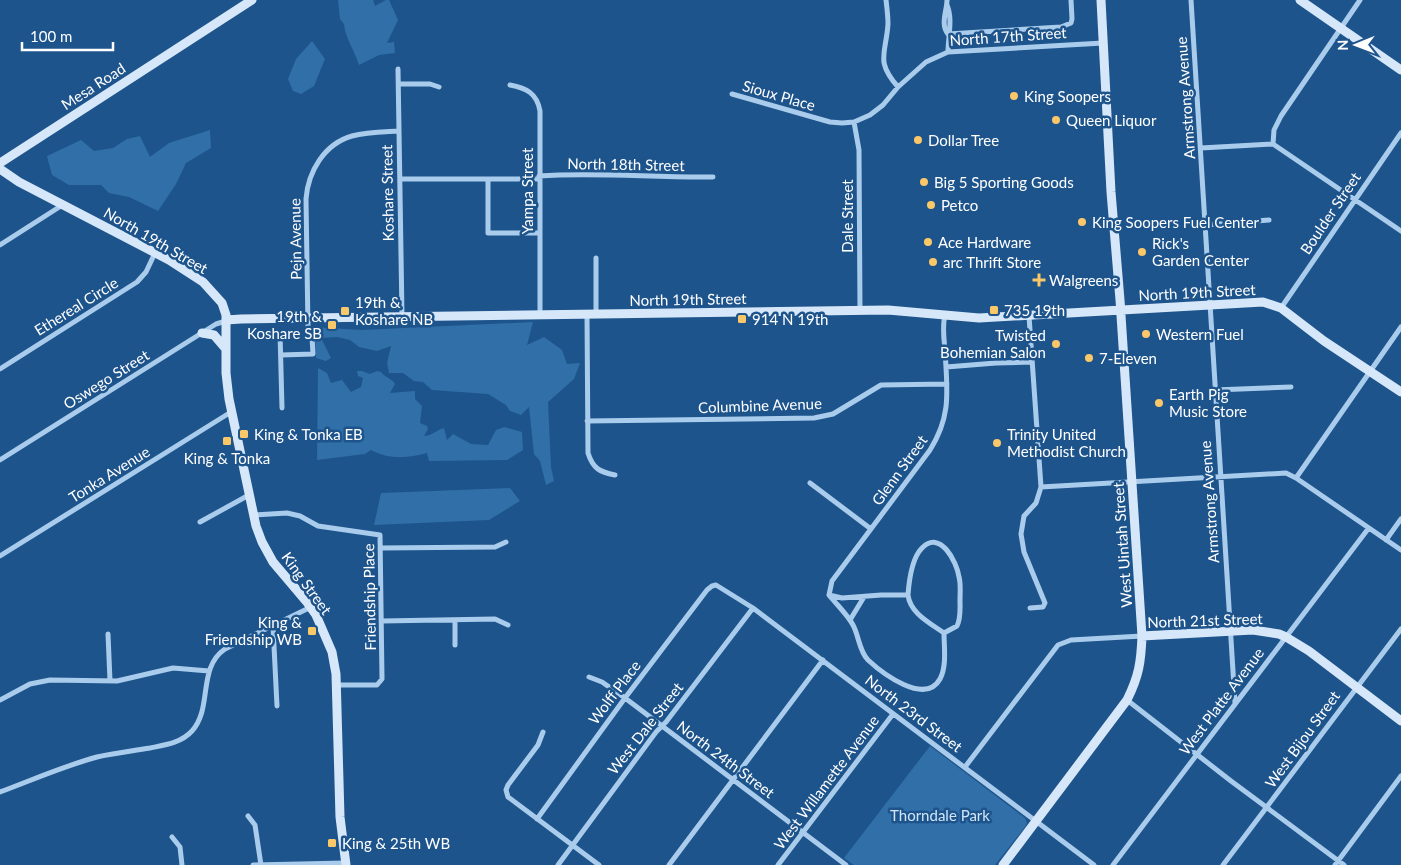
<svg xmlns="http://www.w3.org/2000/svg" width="1401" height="865" viewBox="0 0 1401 865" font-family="Lato,sans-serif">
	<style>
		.green { fill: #316fa9 }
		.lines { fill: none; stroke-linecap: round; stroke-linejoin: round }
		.street { stroke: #aaccec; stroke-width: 5 }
		.secondary { stroke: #d6e7f9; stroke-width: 9 }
		.poi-dot { fill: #fbc869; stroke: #1e548c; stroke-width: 2 }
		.labels { text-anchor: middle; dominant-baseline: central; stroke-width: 5; stroke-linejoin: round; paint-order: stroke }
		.street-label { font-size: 15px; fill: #fff; stroke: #1e548c }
		.poi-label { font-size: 15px; fill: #fff; stroke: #1e548c; text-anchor: start }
		.park-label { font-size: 15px; fill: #cfe5f9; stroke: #1e548c }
	</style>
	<rect width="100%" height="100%" fill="#1e548c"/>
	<path class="green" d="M338,0h35l2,6 11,-6h3l9,20 -11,23 7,-1 1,11 -16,2 -20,10c-4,-14 -14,-27 -15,-41l-4,-5z
		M312,41l13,18 -11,27 -13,8 -8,-3 -5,-12 8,-20z
		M210,130l1,18 -25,15 -10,21 -18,27 -29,-14 -20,-4 -8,-8h-32l-17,-10 -5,-19 34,-16 13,11 19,-3 14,-9 13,-3 10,21 19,-14z
		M533,322l-6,23 17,-8 18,13 5,14 13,-1 -6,16 -26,23 3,65 3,14 -8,4 -6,-24 -6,-7 -5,-47 -8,8 -11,-4 -4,-6 -18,-11 -56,-4 -9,-8 -9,-1 -11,-8h-14l-2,-10 4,-17 -14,5 -18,-4 -9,-7 -13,-3 -16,1 10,20 -5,3 -10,-3 -1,-20 -4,-11 51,3z
		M318,368l9,5 4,10 11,-3 9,12 10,-5 2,-9 -5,-2 -1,-5h5l8,3 7,-3 4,1c4,6 11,6 14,12l-5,9 25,-2v8l7,7 -2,17 7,3 1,3 -4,7c8,0 12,-6 20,-8l3,12 6,-6 18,10 17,1 8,-15 8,-3 18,5 1,18 -16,10 -78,1 -2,-8c-19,5 -38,7 -56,-3l-6,4 -48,6z
		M510,488l10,13 -31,19 -115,5 7,-32z
		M930,746l95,72 2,5 -2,4 -30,38h-141l-10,-7z"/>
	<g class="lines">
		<path class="street" d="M886,0c1,8 2,16 2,24 -2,30 -13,37 10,63
			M947,0c0,11 -7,24 1,34
			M1191,0l44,703
			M947,5c6,13 1,33 1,47
			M948,34l113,-7 10,-4 1,-4 -1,-19
			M398,69l4,247
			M399,84h31l9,3
			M510,85c16,3 27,8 30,26v203
			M732,94l98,28 12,1 12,-1 16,-7 13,-10 15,-18 28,-25 22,-10 155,-9
			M854,122l5,28 1,161
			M1273,144l1,-14 7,-14 79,-116
			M1201,148l72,-4 128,87
			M539,176c58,-4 116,2 174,1
			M400,179h139
			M488,179v54h51
			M1205,225l64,-5
			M0,245l64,-41
			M596,258v56
			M1281,308l120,-175
			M587,314l1,139c5,16 12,19 27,22
			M1029,316l12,171 -5,16 -12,13 -3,18 3,18 21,51 -2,4 -13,1
			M280,333l2,75
			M281,355l32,-1 -1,-17 -4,-9 -2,-129c2,-27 18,-55 46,-63 15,-4 31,-4 47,-5
			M946,367l50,-4 36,-1
			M0,369l137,-87 9,-10 9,-19
			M1215,390l76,-3
			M587,421l227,-3 19,-4 48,-29 66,-1
			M0,460l216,-136 10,-3
			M1296,478l105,-151
			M810,483l61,46
			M1041,487l245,-14 10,5 105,72
			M254,515l33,-2 13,3 18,10 62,9 2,144 -5,6h-41
			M200,522l49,-27
			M1386,540l15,-21
			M380,548l115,-1 11,-5
			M0,556l231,-144
			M829,595l13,3 39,-3h27c2,18 22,28 36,38 0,14 3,33 -4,46 -15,27 -58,-6 -72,-19 -9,-9 -9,-24 -15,-35 -6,-11 -16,-20 -24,-30z
			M829,595l3,-14 98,-131c22,-35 17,-60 15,-100 -1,-11 -3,-23 0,-35
			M908,595c1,-14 4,-37 14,-47 18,-19 35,14 37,29 2,7 1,15 1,23 0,9 1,18 -3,26l-13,7
			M455,620v25
			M850,620l14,-23
			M382,621l113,-2 13,6
			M273,626l4,80
			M108,634l2,47
			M589,677l13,5 23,16 221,167
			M0,700l30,-16 20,-4 67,1 56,-13 36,3
			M1127,700l104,81 113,84
			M543,732l-5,13 -30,40 -2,5 2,7 91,68
			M965,767l93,-122 13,-5 71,-4
			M0,792c32,-12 64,-26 97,-35 18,-4 36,-6 53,-9 15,-3 31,-5 42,-17 21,-23 5,-63 33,-82l86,-42
			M248,816l7,9 6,40
			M537,819l88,-121 82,-108 5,-4 4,-1 37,23 341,257
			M172,837l8,10 2,18
			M253,865l92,-2
			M558,865l98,-133 10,-10 87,-114
			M669,865l154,-205
			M778,865l115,-151
			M1113,865l255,-336
			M1223,865l178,-236
			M1335,865l66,-89"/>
		<path class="secondary" d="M1300,0l101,70
			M0,163l252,-163
			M0,169l19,13 150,78 34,22 19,21 4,12v58l3,26 27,127 6,16 11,20 33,39 10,14 16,37 4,22 4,143 6,48
			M226,320l15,-1 647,-9 91,8 284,-16 18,6 43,33 77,51
			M202,333l12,2 12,14
			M1142,636l111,-6 26,4 7,3 23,14 92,70
			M1003,865l124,-165c12,-24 14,-38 15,-64l-22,-336 -9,-108 -10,-192"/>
	</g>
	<g class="poi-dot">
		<circle cx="1014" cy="96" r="5"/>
		<circle cx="1056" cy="120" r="5"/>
		<circle cx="918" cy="140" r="5"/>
		<circle cx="924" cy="182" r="5"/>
		<circle cx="931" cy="205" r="5"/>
		<circle cx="1082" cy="222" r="5"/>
		<circle cx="928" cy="242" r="5"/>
		<circle cx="1142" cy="252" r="5"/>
		<circle cx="933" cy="262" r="5"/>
		<path d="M1036.5 272.5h5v5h5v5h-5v5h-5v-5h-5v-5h5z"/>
		<rect x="989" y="305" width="10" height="10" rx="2.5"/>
		<rect x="340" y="306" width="10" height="10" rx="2.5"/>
		<rect x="737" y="314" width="10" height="10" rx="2.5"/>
		<rect x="327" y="320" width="10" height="10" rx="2.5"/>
		<circle cx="1146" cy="334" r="5"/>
		<circle cx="1056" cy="344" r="5"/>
		<circle cx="1089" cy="358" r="5"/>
		<circle cx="1159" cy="403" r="5"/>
		<rect x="239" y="429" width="10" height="10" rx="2.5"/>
		<rect x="222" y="436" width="10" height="10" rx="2.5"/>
		<circle cx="997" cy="443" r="5"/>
		<rect x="307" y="626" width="10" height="10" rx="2.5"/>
		<rect x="327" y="838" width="10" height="10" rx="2.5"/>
	</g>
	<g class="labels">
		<g class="street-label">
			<text transform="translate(1008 36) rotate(-4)">North 17th Street</text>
			<text transform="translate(93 86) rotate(-33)">Mesa Road</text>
			<text transform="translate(779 95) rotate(16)">Sioux Place</text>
			<text transform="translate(1185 98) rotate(-94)">Armstrong Avenue</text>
			<text transform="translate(626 164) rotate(1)">North 18th Street</text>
			<text transform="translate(527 191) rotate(-90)">Yampa Street</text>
			<text transform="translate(387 193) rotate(-91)">Koshare Street</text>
			<text transform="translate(1330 213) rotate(-56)">Boulder Street</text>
			<text transform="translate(847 216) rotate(-90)">Dale Street</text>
			<text transform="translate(295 239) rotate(-91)">Pejn Avenue</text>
			<text transform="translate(156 240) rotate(30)">North 19th Street</text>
			<text transform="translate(1197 292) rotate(-3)">North 19th Street</text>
			<text transform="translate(688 299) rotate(-1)">North 19th Street</text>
			<text transform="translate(76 306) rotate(-32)">Ethereal Circle</text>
			<text transform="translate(106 379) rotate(-32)">Oswego Street</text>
			<text transform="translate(760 405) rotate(-2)">Columbine Avenue</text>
			<text transform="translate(899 470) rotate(-54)">Glenn Street</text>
			<text transform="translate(109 474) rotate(-32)">Tonka Avenue</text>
			<text transform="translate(1209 502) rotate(-94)">Armstrong Avenue</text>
			<text transform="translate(1122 545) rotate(-94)">West Uintah Street</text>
			<text transform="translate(307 583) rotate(54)">King Street</text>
			<text transform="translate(369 597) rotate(-91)">Friendship Place</text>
			<text transform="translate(1205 620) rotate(-2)">North 21st Street</text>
			<text transform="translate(614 692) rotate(-53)">Wolff Place</text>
			<text transform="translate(1221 701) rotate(-53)">West Platte Avenue</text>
			<text transform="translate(914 713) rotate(37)">North 23rd Street</text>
			<text transform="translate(645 728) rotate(-52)">West Dale Street</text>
			<text transform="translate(1302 739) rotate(-54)">West Bijou Street</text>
			<text transform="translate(726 759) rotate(37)">North 24th Street</text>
			<text transform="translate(826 782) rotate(-53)">West Willamette Avenue</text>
		</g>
		<g class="poi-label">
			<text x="1024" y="96">King Soopers</text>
			<text x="1066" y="120">Queen Liquor</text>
			<text x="928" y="140">Dollar Tree</text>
			<text x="934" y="182">Big 5 Sporting Goods</text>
			<text x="941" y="205">Petco</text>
			<text x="1092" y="222">King Soopers Fuel Center</text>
			<text x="938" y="242">Ace Hardware</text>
			<text x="1152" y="243">Rick's<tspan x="1152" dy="17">Garden Center</tspan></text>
			<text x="943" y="262">arc Thrift Store</text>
			<text x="1049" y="280">Walgreens</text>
			<text x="355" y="302">19th &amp;<tspan x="355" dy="17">Koshare NB</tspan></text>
			<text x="1004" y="310">735 19th</text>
			<text x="322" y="316" text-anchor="end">19th &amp;<tspan x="322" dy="17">Koshare SB</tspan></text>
			<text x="752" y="319">914 N 19th</text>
			<text x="1156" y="334">Western Fuel</text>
			<text x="1046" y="335" text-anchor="end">Twisted<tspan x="1046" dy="17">Bohemian Salon</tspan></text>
			<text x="1099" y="358">7-Eleven</text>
			<text x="1169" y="394">Earth Pig<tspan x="1169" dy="17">Music Store</tspan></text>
			<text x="254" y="434">King &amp; Tonka EB</text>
			<text x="1007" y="434">Trinity United<tspan x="1007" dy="17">Methodist Church</tspan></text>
			<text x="227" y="458" text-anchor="middle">King &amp; Tonka</text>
			<text x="302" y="622" text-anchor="end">King &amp;<tspan x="302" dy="17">Friendship WB</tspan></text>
			<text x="342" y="843">King &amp; 25th WB</text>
		</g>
		<g class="park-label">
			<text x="940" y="815">Thorndale Park</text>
		</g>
	</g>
	<g transform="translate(1356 45) rotate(269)" stroke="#1e548c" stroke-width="4" paint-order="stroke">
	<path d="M0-4L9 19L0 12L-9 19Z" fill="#ffffff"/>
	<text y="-8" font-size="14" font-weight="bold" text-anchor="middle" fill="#ffffff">N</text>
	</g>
	<path d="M22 42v8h91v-8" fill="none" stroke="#ffffff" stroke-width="2.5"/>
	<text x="30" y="42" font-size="15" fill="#ffffff" stroke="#1e548c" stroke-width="4" paint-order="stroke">100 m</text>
</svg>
